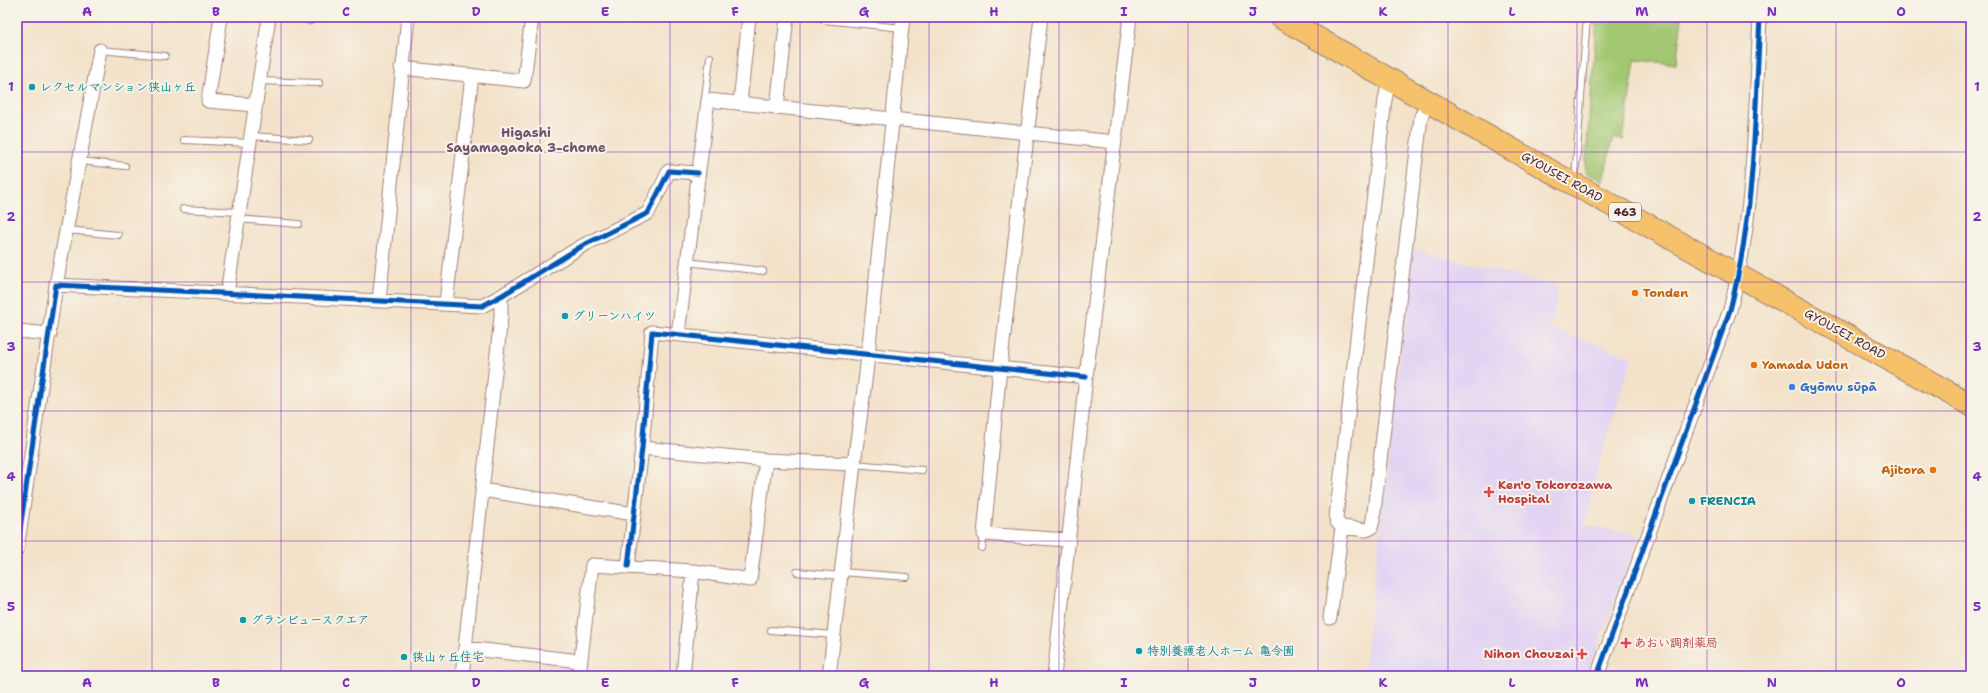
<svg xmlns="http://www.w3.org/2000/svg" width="1988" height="693" viewBox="0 0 1988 693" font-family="'Shantell Sans','Klee One',sans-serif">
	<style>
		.built { fill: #e2d4f3 }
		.green { fill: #a2c771; stroke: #76734e }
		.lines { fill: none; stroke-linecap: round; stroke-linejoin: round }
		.lane-casing { stroke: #9e807a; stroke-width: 8 }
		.street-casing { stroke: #9e807a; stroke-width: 15 }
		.highway-casing { stroke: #9e807a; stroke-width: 24 }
		.lane { stroke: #fff; stroke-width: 6 }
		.street { stroke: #fff; stroke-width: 13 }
		.highway { stroke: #f5c16b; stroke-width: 22 }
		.cycleway-casing { stroke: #f7f3e8; stroke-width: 8 }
		.cycleway { stroke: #0057b8; stroke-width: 5 }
		.grid { fill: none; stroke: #7b2cbf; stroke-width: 1; stroke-opacity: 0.55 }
		.culture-dot { fill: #0f9aa8; stroke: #f7f3e8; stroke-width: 1.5 }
		.food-dot { fill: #e8710a; stroke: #f7f3e8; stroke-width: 1.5 }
		.shop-dot { fill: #3f7fe0; stroke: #f7f3e8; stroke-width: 1.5 }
		.health-dot { fill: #e0444e; stroke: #f7f3e8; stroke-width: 1.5 }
		.labels { text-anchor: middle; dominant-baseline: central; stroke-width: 4; stroke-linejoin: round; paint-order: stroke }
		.shield { fill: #f7f3e8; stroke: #7e5f64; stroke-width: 1 }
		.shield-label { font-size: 11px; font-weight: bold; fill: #4a1f2b }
		.culture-label { font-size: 12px; font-weight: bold; fill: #0d838f; stroke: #f7f3e8; text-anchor: start }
		.street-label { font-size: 12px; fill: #4a1f2b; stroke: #f7f3e8 }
		.food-label { font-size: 12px; font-weight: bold; fill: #c56008; stroke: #f7f3e8; text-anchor: start }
		.shop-label { font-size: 12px; font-weight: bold; fill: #366cbe; stroke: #f7f3e8; text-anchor: start }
		.health-label { font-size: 12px; font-weight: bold; fill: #be3a42; stroke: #f7f3e8; text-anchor: start }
		.neighbourhood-label { font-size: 13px; font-weight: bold; fill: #73526d; stroke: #f7f3e8 }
		.neatline { fill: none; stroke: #7b2cbf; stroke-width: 1.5 }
		.grid-label { font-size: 13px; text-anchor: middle; font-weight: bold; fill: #7b2cbf }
	</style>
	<rect width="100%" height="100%" fill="#f7f3e8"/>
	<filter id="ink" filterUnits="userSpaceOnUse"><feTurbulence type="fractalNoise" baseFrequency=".025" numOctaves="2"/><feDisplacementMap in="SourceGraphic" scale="8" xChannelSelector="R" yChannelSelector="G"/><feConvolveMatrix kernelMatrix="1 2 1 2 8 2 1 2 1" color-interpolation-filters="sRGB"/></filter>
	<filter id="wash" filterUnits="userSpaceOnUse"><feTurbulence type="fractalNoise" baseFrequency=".012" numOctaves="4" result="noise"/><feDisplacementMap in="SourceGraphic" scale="16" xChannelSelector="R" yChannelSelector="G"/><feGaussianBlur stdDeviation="0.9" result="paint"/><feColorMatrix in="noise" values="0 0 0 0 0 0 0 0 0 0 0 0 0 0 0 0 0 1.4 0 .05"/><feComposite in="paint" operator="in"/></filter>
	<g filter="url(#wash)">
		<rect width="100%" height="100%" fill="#f3e2c9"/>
		<path class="built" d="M1413,249l146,38 -9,41 82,29 -32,102 -15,66 54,10 -52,141h-224z"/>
		<path class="green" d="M1597,17l85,1 -6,46 -41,-4 -12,80 -10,-2 -10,43 -18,-9z"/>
	</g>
	<g filter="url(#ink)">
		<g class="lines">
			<g class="lane-casing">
				<path id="lane" d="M824,20l78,8
					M310,21l1,-4
					M100,50l65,6
					M259,81l60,2
					M707,100l-2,-2 5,-41
					M251,136l58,4
					M184,140l66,3
					M80,161l45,5
					M1575,179l12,-162
					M183,209l57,3
					M238,219l61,5
					M67,230l51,5
					M687,262l76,9
					M854,464l68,6
					M982,548l2,-14
					M797,572l44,4
					M841,572l66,5
					M771,630l63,5"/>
			</g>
			<g class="street-casing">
				<path id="street" d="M221,17l-13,84 48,4
					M1041,17l-41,351 -16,166 83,6
					M401,68l123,13 8,-64
					M740,103l9,-86
					M777,108l10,-91
					M56,285l44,-235
					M227,293l42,-276
					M379,301l29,-284
					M446,303l26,-228
					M17,331l33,3
					M678,334l30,-234 407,42
					M642,448l124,12 88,4
					M482,490l152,24
					M1342,527l24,3 5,-2 2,-8 48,-403 7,-15
					M17,549l39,-264 426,21 19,-10 81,-50 66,-33 21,-42 29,2
					M628,566l14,-118 10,-116 434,45
					M1330,618l12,-91 -5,-5 -1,-4 49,-418 2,-10 5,-9
					M465,648l115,13
					M462,676l39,-359v-21
					M579,676l13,-111 101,6 57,9 16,-120
					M683,676l10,-105
					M829,676l25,-212 12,-90 37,-357
					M1054,676l32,-299 44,-360
					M1597,676l133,-366c25,-96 25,-195 30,-293"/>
			</g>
			<g class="highway-casing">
				<path id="highway" d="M1280,17l231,132 460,256"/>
			</g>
			<use href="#lane" class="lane"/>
			<use href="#street" class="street"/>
			<use href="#highway" class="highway"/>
			<g class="cycleway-casing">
				<path id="cycleway" d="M17,549l39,-264 426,21 19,-10 81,-50 66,-33 21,-42 29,2
					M628,566l14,-118 10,-116 434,45
					M1597,676l133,-366c25,-96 25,-195 30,-293"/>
			</g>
			<use href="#cycleway" class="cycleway"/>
		</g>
	</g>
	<path class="grid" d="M152,17v659M281,17v659M411,17v659M540,17v659M670,17v659M800,17v659M929,17v659M1059,17v659M1188,17v659M1318,17v659M1448,17v659M1577,17v659M1707,17v659M1836,17v659M17,152h1954M17,282h1954M17,411h1954M17,541h1954"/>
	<g class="culture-dot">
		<circle cx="32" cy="87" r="4"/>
		<circle cx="565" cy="316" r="4"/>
		<circle cx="1692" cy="501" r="4"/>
		<circle cx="243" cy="620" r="4"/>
		<circle cx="1139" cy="651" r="4"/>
		<circle cx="404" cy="657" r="4"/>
	</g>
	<g class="food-dot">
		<circle cx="1635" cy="293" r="4"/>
		<circle cx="1754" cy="365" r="4"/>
		<circle cx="1933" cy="470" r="4"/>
	</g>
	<circle class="shop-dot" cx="1792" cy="387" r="4"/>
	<g class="health-dot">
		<path d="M1487 486h4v4h4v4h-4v4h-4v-4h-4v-4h4z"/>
		<path d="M1624 637h4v4h4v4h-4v4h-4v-4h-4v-4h4z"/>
		<path d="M1580 648h4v4h4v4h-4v4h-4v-4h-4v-4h4z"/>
	</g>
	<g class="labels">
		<rect class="shield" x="1609" y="203" width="32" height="18" rx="3"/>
		<g class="shield-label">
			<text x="1625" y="212">463</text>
		</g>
		<g class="culture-label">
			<text x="40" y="87">レクセルマンション狭山ヶ丘</text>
			<text x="573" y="316">グリーンハイツ</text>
			<text x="1700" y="501">FRENCIA</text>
			<text x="251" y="620">グランビュースクエア</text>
			<text x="1147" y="651">特別養護老人ホーム 亀令園</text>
			<text x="412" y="657">狭山ヶ丘住宅</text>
		</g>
		<g class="street-label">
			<text transform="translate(1562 177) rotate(29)">GYOUSEI ROAD</text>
			<text transform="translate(1845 334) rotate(29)">GYOUSEI ROAD</text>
		</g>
		<g class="food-label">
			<text x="1643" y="293">Tonden</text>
			<text x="1762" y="365">Yamada Udon</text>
			<text x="1925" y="470" text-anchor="end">Ajitora</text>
		</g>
		<g class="shop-label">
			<text x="1800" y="387">Gyōmu sūpā</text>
		</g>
		<g class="health-label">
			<text x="1498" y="485">Ken'o Tokorozawa<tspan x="1498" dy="14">Hospital</tspan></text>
			<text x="1634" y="643">あおい調剤薬局</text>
			<text x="1574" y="654" text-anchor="end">Nihon Chouzai</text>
		</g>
		<g class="neighbourhood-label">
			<text x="526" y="132">Higashi<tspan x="526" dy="15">Sayamagaoka 3-chome</tspan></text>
		</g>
	</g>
	<rect width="1988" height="693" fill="none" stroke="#f7f3e8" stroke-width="44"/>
	<rect x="22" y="22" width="1944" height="649" class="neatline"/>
	<g class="grid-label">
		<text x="87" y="16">A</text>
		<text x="216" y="16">B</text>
		<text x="346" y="16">C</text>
		<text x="476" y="16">D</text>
		<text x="605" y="16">E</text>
		<text x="735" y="16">F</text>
		<text x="864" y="16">G</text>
		<text x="994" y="16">H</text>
		<text x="1124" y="16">I</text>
		<text x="1253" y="16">J</text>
		<text x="1383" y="16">K</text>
		<text x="1512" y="16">L</text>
		<text x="1642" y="16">M</text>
		<text x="1772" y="16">N</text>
		<text x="1901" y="16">O</text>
		<text x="11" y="91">1</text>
		<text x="1977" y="91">1</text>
		<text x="11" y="221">2</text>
		<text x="1977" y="221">2</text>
		<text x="11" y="351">3</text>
		<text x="1977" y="351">3</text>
		<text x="11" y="481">4</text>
		<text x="1977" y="481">4</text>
		<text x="11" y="611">5</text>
		<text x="1977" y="611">5</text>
		<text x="87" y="687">A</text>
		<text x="216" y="687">B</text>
		<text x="346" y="687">C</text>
		<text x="476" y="687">D</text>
		<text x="605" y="687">E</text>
		<text x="735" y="687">F</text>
		<text x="864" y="687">G</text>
		<text x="994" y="687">H</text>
		<text x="1124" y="687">I</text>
		<text x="1253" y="687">J</text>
		<text x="1383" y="687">K</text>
		<text x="1512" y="687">L</text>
		<text x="1642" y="687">M</text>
		<text x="1772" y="687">N</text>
		<text x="1901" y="687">O</text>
	</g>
</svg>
